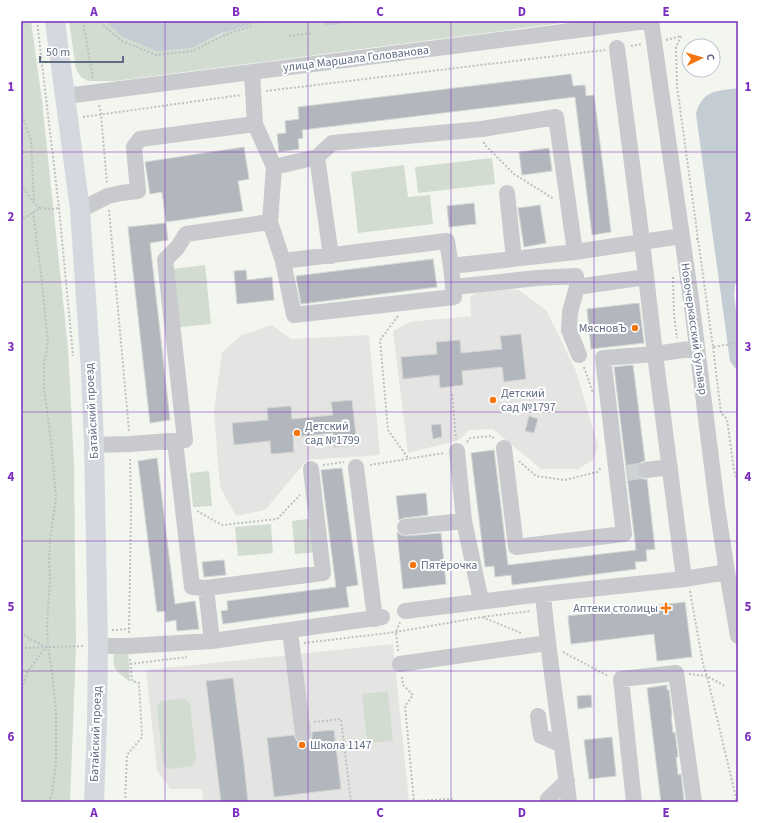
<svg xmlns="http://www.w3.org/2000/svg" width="759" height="823" viewBox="0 0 759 823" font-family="'Source Sans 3',sans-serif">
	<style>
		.built { fill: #e4e5e3 }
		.green { fill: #d2dcd0 }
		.water { fill: #c5cdd4 }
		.building { fill: #b2b7be; stroke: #d5d5d3 }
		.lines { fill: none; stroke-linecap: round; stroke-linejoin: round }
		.minor-tunnel { stroke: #ced3d4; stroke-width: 16; stroke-dasharray: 16 8; stroke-linecap: butt }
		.path { stroke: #bec0c2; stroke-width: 2; stroke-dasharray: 2 2; stroke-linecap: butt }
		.minor { stroke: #c8cace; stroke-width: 16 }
		.major { stroke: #d5d9df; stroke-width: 20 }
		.grid { fill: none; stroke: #7b2cbf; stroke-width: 1; stroke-opacity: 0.55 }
		.poi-dot { fill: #f5750f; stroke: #fff; stroke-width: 1.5 }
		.labels { text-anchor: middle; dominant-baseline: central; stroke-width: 4; stroke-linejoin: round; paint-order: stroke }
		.street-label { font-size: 12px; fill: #606c84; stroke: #fff }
		.poi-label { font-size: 12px; fill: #606c84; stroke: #fff; text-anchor: start }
		.neatline { fill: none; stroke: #7b2cbf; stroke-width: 1.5 }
		.grid-label { font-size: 13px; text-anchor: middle; font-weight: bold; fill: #7b2cbf }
	</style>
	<rect width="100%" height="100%" fill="#f3f5ef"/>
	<path class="built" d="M484,287l35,3 27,20 30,61 22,75 -5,14 -15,9h-37l-48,-40 -24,1 -10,10 -51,13 -15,-122 17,-9 61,-6 -1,-19z
		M272,325l19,14 78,-4 11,120 -73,5 -42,50 -29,6 -16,-29 -6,-75 8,-60 20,-17z
		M393,644l16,158h-206l-1,-13h-32l-13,-19 -11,-100z"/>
	<path class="green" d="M21,21h10l11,80 26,247 6,116 2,183 -6,155h-49z
		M69,21h39l1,4 83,23c23,-11 49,-25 76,-27 18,-1 37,0 56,0l1,5 37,-5h215l-462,60h-27l-7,-4 -5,-8z
		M492,158l3,26 -77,9 -3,-26z
		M404,165l4,32 22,-2 3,29 -75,9 -7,-61z
		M205,265l6,59 -31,3 -7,-58z
		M209,471l3,35 -19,1 -3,-34z
		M315,518l3,34 -23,2 -3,-33z
		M271,524l2,29 -35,3 -3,-29z
		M128,648l2,34c-14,-12 -18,-11 -16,-30z
		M388,691l5,50 -26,2 -5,-49z
		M184,698l6,6 6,54 -3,8 -24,3 -6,-5 -6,-57 4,-6z"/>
	<path class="water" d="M108,21h159l-16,3 -31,10 -28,14 -35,3 -34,-14 -14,-12z
		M324,21h38l-37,5z
		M738,88v194l-3,2 -1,11 4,31v46l-8,-11 -34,-247c6,-24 21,-23 42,-26z"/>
	<path class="building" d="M571,74l2,12 12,-1 1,11 8,-1 17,137 -19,3 -17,-138 -273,33 1,8 -5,1 1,10 -20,3 -2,-18 9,-1 -1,-12 14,-2 -1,-12z
		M244,147l5,32 -11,2 5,30 -77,11 -4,-30 -12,2 -5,-32z
		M549,148l3,23 -30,4 -3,-23z
		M474,203l2,21 -27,3 -2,-21z
		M540,205l6,38 -22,4 -6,-39z
		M166,223l2,17 -18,3 20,177 -20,3 -22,-196z
		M433,259l4,28 -136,17 -5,-28z
		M246,270l1,10 25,-3 2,23 -37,4 -3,-33z
		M639,303l5,40 -53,6 -4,-40z
		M521,334l5,45 -22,3 -2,-15 -40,4 1,14 -23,3 -1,-13 -36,4 -2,-22 36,-3 -1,-12 24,-2 1,13 41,-4 -2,-13z
		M633,365l12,96 -4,1 -4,4v6l2,4 3,3h5l8,70 -9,1 1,11 -12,1 1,7 -124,16 -1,-10 -16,2 -1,-11 -9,1 -14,-114 23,-3 14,115 128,-15 -22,-183z
		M352,400l5,45 -23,2 -1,-14 -40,4 1,15 -23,2 -1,-13 -36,4 -2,-22 36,-3 -1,-12 24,-2 1,13 41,-4 -2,-13z
		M529,416l9,3 -4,14 -9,-2z
		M441,424l1,13 -9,2 -2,-14z
		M157,458l18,146 20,-3 4,28 -22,2 -1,-11 -10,2 -1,-11 -8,1 -19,-151z
		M342,468l16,117 -12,2 3,20 -126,17 -2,-13 7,-1 -1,-9 109,-14 -15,-117z
		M426,493l2,22 -24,3 -5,2 -3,-24z
		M397,532l4,3 5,1 35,-3 5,51 -43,5z
		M224,560l2,15 -22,2 -2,-15z
		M685,602l7,55 -35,4 -3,-27 -83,10 -3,-28z
		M233,678l11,86 4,38h-27l-15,-121z
		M667,685v5h2l3,26h-1l2,17 2,-1 3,25h-2l2,18 3,-1 3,26h-2v2h-21l-14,-114z
		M591,695l1,12 -14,2 -1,-13z
		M334,730l7,59 -67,8 -7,-59 27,-3 2,5 4,3h5l4,-2 3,-3v-6z
		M612,737l4,39 -27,3 -5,-39z"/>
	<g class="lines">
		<path class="minor-tunnel" d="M627,473l19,-3"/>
		<path class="path" d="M37,21l22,187 14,148
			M83,21l10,58
			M103,21l1,5 18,15 34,14 37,-4 29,-15 29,-10
			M289,36l24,-3
			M681,36l-5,11 1,39 21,153
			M666,40l15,-4
			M631,46l11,-2
			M266,91l339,-41
			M99,105l2,9 6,70
			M21,112l10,28 3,63
			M83,117l158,-22
			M484,142v2l30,30 40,25
			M21,185l13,18 6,5 -19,12
			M40,208l13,1 6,-1
			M109,210l20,221
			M33,212l8,61 7,69 -4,23v22l7,54 5,57 -6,42 -1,22 1,17 -3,46 1,22 4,24 4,41v50l-4,32 -3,8
			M696,239h2l15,108 25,-4
			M673,277l1,38 3,23
			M398,316l-18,24 8,90 20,28
			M713,347l8,66 6,6 7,51 4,14
			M584,367l9,26
			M452,394l4,45
			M467,442l3,-4 22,-2 3,4
			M519,461l17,15 29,4 32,-8 5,-5
			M323,465l21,-3
			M370,465l74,-12
			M197,511l25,14 55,-6 23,-24
			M690,591l13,73 4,12 30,126
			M112,630l17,-1
			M21,632l9,7 16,8 -18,24 -5,14 -2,10
			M129,633l2,-123 -1,-53
			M521,633l-39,-16 49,-6
			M304,643l92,-11 86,-15
			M21,648l62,-2
			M398,651l-2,-19 4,-10
			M563,652l45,24
			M130,664l57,-7
			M689,674l18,2 18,10
			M402,677l1,8 10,10 -8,11 9,96
			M314,722l27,-3 10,83
			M415,801l36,-2 3,3
			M125,802l2,-47 15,-18 -3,-54 -7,-2 -2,-22"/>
		<path class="minor" d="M651,21l40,278 26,207 10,66 11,64
			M617,48l25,193 13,113 29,225
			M252,73l3,51 19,43 -4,55 13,39 164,-20 4,25 124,-14
			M66,96l581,-75
			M317,157l14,99
			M274,167l43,-10 15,-14 150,-14 74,-12 19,135 107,-16
			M507,193l7,66
			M80,210l28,-14 13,-3 17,-2 -4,-44 6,-8 115,-15
			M283,261l11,54 160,-18 -3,-31
			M454,287l83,-9 39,-2 1,11 -7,25 -1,18 10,25
			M577,287l69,-10
			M175,441l17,146 14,1 6,53
			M94,445l36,-1 55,-4 -20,-180 12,-12 9,-14 84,-12
			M504,448l12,99 108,-13 -21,-176 52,-4 42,-6
			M457,451l7,70 17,80
			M356,467l19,152
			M646,470l24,-3
			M405,527l59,-6
			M206,588l117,-15 -12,-104
			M543,594c6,70 18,139 26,208
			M405,611l138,-17 141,-15 43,-7
			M290,631l13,103
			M98,646h31l83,-5 170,-24
			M400,664l147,-21
			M538,716l3,20 21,9
			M548,802v-3l19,-18
			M634,802l-13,-123 55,-6 18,129"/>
		<path class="major" d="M55,21l25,189 11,161 3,74 4,201 -1,77 -3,79"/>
	</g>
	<path class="grid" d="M165,21v781M308,21v781M451,21v781M594,21v781M21,152h717M21,282h717M21,412h717M21,541h717M21,671h717"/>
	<g class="poi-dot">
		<circle cx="635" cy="328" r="4"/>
		<circle cx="493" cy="400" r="4"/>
		<circle cx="297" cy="433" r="4"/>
		<circle cx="413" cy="565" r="4"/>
		<path d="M664 602h4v4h4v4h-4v4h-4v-4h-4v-4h4z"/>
		<circle cx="302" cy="745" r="4"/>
	</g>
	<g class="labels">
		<g class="street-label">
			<text transform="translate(356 59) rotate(-7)">улица Маршала Голованова</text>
			<text transform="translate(694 329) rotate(82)">Новочеркасский бульвар</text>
			<text transform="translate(92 411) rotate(-93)">Батайский проезд</text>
			<text transform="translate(96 734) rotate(-88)">Батайский проезд</text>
		</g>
		<g class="poi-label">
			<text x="627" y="328" text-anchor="end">МясновЪ</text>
			<text x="501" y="393">Детский<tspan x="501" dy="14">сад №1797</tspan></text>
			<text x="305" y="426">Детский<tspan x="305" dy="14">сад №1799</tspan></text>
			<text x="421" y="565">Пятёрочка</text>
			<text x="658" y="608" text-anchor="end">Аптеки столицы</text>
			<text x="310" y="745">Школа 1147</text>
		</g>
	</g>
	<rect width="759" height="823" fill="none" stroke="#ffffff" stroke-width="44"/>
	<g transform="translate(701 58) rotate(85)"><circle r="19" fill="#ffffff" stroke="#bfc4ce"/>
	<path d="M0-3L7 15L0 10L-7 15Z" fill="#f5750f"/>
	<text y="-6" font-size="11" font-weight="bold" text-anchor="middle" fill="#606c84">С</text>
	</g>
	<path d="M40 56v6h83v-6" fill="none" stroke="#606c84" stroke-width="2"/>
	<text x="46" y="56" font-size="12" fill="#606c84" stroke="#ffffff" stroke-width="3" paint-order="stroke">50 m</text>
	<rect x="22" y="22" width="715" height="779" class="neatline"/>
	<g class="grid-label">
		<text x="94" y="16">A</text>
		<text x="236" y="16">B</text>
		<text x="380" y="16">C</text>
		<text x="522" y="16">D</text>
		<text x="666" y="16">E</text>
		<text x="11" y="91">1</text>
		<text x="748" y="91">1</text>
		<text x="11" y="221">2</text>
		<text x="748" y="221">2</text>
		<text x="11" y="351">3</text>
		<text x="748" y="351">3</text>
		<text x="11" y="481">4</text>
		<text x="748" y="481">4</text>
		<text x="11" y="611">5</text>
		<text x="748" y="611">5</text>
		<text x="11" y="741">6</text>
		<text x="748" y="741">6</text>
		<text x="94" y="817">A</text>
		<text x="236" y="817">B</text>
		<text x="380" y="817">C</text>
		<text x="522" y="817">D</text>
		<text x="666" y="817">E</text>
	</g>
</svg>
